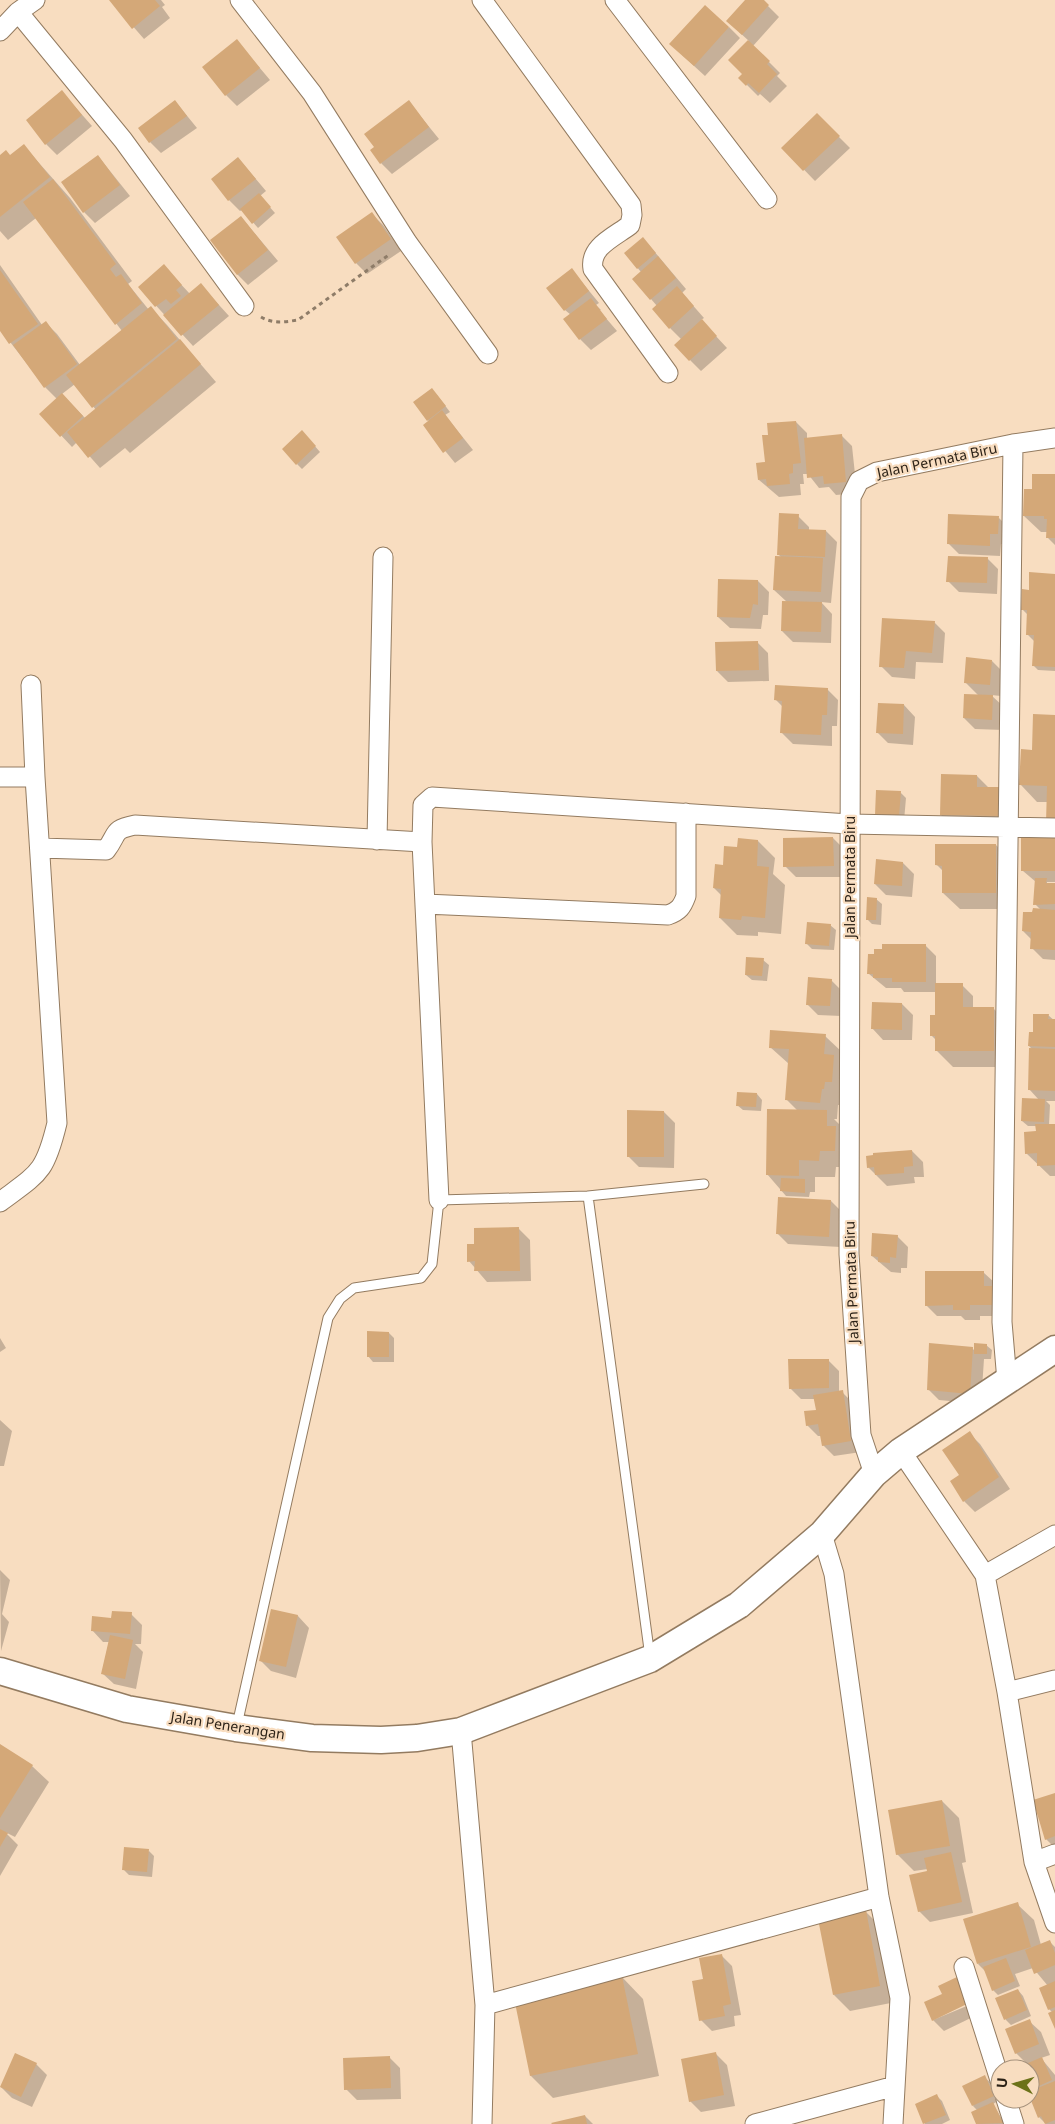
<svg xmlns="http://www.w3.org/2000/svg" width="1055" height="2124" viewBox="0 0 1055 2124" font-family="'Noto Sans',sans-serif">
	<style>
		.shadow { fill: #0003; fill-rule: evenodd }
		.building { fill: #d4a878 }
		.lines { fill: none; stroke-linecap: round; stroke-linejoin: round }
		.lane-casing { stroke: #937b60; stroke-width: 11 }
		.street-casing { stroke: #937b60; stroke-width: 21 }
		.secondary-casing { stroke: #937b60; stroke-width: 29 }
		.path { stroke: #8e7c68; stroke-width: 3; stroke-dasharray: 4 4; stroke-linecap: butt }
		.lane { stroke: #fff; stroke-width: 9 }
		.street { stroke: #fff; stroke-width: 19 }
		.secondary { stroke: #fff; stroke-width: 26 }
		.labels { text-anchor: middle; dominant-baseline: central; stroke-width: 4.5; stroke-linejoin: round; paint-order: stroke }
		.street-label { font-size: 14px; fill: #2c2217; stroke: #f8ddc0 }
	</style>
	<rect width="100%" height="100%" fill="#f8ddc0"/>
	<path class="shadow" d="M110,0h51l4,5 -3,2 8,11 -26,21z
		M747,0h15l17,17 -26,29 27,27 -3,3 10,10 -17,17 -10,-9 -2,2 -18,-18 4,-4 5,-33 -10,-9z
		M729,27l11,11 -35,38 -23,-21z
		M237,41l33,39 -33,26 -11,-11z
		M62,92l30,34 -35,29 -11,-11z
		M175,101l22,27 -36,25 -11,-11z
		M409,102l30,37 -47,35 -11,-11z
		M817,115l33,33 -35,33 -32,-33z
		M24,146l46,52 62,83 -4,3 21,26 2,-2 16,17 49,57 -86,71 -5,-5 -25,20 -23,-26 -5,5 -31,-33 16,-15 -12,-12 -45,-58v-64l42,60 4,-2 11,11 23,31 42,-34 -86,-113 -28,22 -8,-9v-75h10zM75,384l21,26 -10,9 -24,-25z
		M98,156l32,40 -35,27 -11,-11z
		M238,158l28,33 -6,5 15,17 -17,15 -16,-18 -2,1 -11,-11 -17,-21z
		M372,214l11,11 18,26 -34,23 -11,-11z
		M241,217l37,44 -30,24 -11,-11z
		M648,244l38,45 -4,4 22,25 -3,2 26,28 -26,23 -11,-11 -9,-21 -11,-11 -13,-22 -6,-7 -10,-27 -16,-19z
		M164,266l26,28 11,-9 28,31 -36,30 -54,-59z
		M572,270l27,33 -3,2 5,5h-2l18,21 -26,19 -11,-11 -9,-24 -6,-5z
		M437,395l13,17 -5,3 28,35 -18,13 -31,-38 5,-3 -1,-2z
		M796,422l11,11v6l34,-4 11,11 5,47 -21,2 -7,-8 -10,1 -11,-14h-5l1,10h-4l1,11 -22,2 -20,-17 7,-17 3,-27z
		M307,437l13,15 -18,17 -5,-5z
		M1055,475v70l-7,-7v-6h-7l-17,-16 9,-25z
		M798,516l11,11v3l17,1 11,11 -6,61 -10,-1 11,12 -1,29 -38,-1 -11,-11 5,-29 -13,-12 7,-33 -3,-3z
		M999,518l11,11 -1,16 -8,-1 -1,12 -41,-2 -11,-11z
		M987,558l11,11 -1,25 -38,-2 -11,-11z
		M1055,575v96l-17,-1 -5,-5 2,-23 -8,-8 1,-19 -6,-6 8,-18z
		M758,581l11,11 -1,23h-5l-2,14 -31,-1 -12,-11z
		M934,622l11,11 -2,30 -27,-1 -1,17 -23,-2 -11,-11z
		M757,642l11,11 1,28 -41,1 -11,-11z
		M992,661l11,11 -2,24 -10,-1 13,12 -1,23 -28,-1 -11,-11 14,-23 -13,-13z
		M827,689l11,11 -1,26h-5v20l-39,-2 -11,-11 1,-26 -7,-7z
		M904,705l11,12 -2,28 -25,-2 -11,-11z
		M1055,716l-7,86h-11l-16,-17 14,-34z
		M977,776l11,11 10,1 11,11v27h-56l-12,-11z
		M900,792l6,6 -2,23 -22,-1 -6,-6z
		M1055,835v47h-8v2h8v76l-12,-1 -11,-11v-8l-9,-9 10,-18 8,-3 -6,-6 1,-22 -13,-11z
		M833,838l11,11v28h-48l-11,-11z
		M758,841l17,17 -2,16 12,11 -4,49 -23,-2v4l-21,-1 -17,-17 2,-22 -8,-8 10,-22 14,-17z
		M996,845l16,17v47h-52l-17,-16v-22l-6,-6z
		M903,863l11,11 -2,23 -26,-2 -11,-11z
		M876,899l6,5 -1,21 -9,-1 -5,-5z
		M830,925l6,5 -2,20 -22,-1 -5,-5z
		M925,945l11,11v29h26l11,11v12h20l17,17v42h-57l-16,-16 -1,-11 -5,-5 6,-18 -1,-25h-32l-3,-4h-15l-17,-14z
		M763,960l6,5 -2,16 -15,-1 -6,-5z
		M831,980l11,11 -1,25 -23,-1 -11,-11z
		M902,1004l11,11 -1,25h-29l-11,-12z
		M1048,1015l7,6v80h-9l4,4 -1,20h6v51h-5l-24,-23 11,-21v-6h-9l-6,-5 17,-21 -10,-11 4,-39 -4,-4 5,-13z
		M825,1036l17,16 -1,53h-3l-1,14h-3l9,9 9,39h-16l-1,10h-20v15h-5l-1,5 -23,-1 -19,-22 31,-63 -11,-11 2,-36 -19,-17z
		M757,1094l5,6 -1,11 -18,-1 -6,-5z
		M664,1112l11,11 -1,45 -35,-1 -11,-11z
		M912,1151l11,11 1,15h-10l1,6 -28,3 -19,-19z
		M831,1201l11,11 -2,35 -52,-3 -11,-11z
		M519,1229l11,11 1,41 -44,1 -18,-21 6,-16z
		M897,1236l11,11 -1,21h-6v5l-10,-1 -19,-16z
		M983,1272l12,11 8,33h-23v4h-15l-4,-4h-24l-11,-11z
		M389,1333l5,5v24h-21l-5,-6z
		M0,1338l6,10 -6,4z
		M986,1345l6,5 -1,9h-7l-3,45 -42,-4 -11,-11 44,-41 3,3z
		M828,1360l11,11v21h3l11,11 8,49 -27,4 -11,-11 -2,-9h-3l-11,-11 10,-14 -2,-12h-14l-11,-11z
		M0,1420l12,11 -8,35h-4z
		M969,1433l11,11 30,45 -35,23 -11,-11 -3,-25z
		M0,1570l10,10 -8,34 7,8 -8,29z
		M272,1610l26,6 11,12 -13,50 -25,-7 -11,-11z
		M131,1614l11,11 -1,19h-6l8,8 -7,37 -22,-5 -12,-11 7,-31h-6l-11,-12 20,-11z
		M0,1745l32,21 17,16 -34,55 -10,-5 13,13 -18,31z
		M1055,1795v53l-9,-9z
		M942,1801l17,17 7,44 -4,1 11,50 -43,9 -11,-11 9,-42 -14,2 -17,-17z
		M149,1851l5,5 -2,21 -23,-2 -5,-5z
		M1017,1904l17,16 7,25 9,-3 5,5v79l-3,-14 -3,-3 -1,-23 -15,-18 -18,6 5,12 -22,9 -5,-5 -7,-18 -8,-8z
		M865,1911l17,17 14,74 -46,9 -16,-16z
		M721,1955l11,11 9,49 -7,1 1,10 -23,5 -11,-11 3,-40z
		M622,1977l21,22 16,77 -106,22 -22,-22 -15,-77z
		M1018,1990l5,6 8,20 -20,9 -5,-5 -9,-21z
		M974,2003l5,11 -35,17 -11,-11z
		M1029,2021l12,11 9,23 -9,3 14,17v49h-9l-7,-7 -9,-22v-26h-11l8,-5 -11,-11z
		M716,2054l11,11 8,41 -34,6 -11,-11z
		M389,2057l11,11 1,31 -44,1 -11,-11z
		M36,2064l11,11 -15,32 -20,-9 -11,-11z
		M984,2077l6,5 8,19 -5,3 12,20h-27l-5,-11 5,-2 -5,-5z
		M937,2096l5,5 8,19 -8,4h-17l-9,-19z
		M585,2116l8,8h-39z"/>
	<path class="building" d="M109,0h46l5,6 -28,23z
		M745,0h19l5,5 -27,30 -16,-14z
		M705,5l24,22 -35,39 -25,-22z
		M237,39l23,29 -35,28 -23,-29z
		M748,40l22,21 -3,3 10,10 -18,19 -11,-10 -2,3 -8,-8 4,-4 -14,-14z
		M62,90l20,25 -37,30 -19,-25z
		M175,100l12,16 -38,27 -11,-15z
		M409,100l20,27 -49,37 -10,-14 4,-3 -10,-13z
		M817,113l23,23 -37,35 -22,-23z
		M24,144l26,33 -50,40v-62l6,-5 4,5z
		M98,155l22,30 -37,28 -22,-31z
		M238,157l18,22 -28,22 -17,-22z
		M53,179l63,85 -6,5 6,8 5,-3 21,29 -27,22 -92,-123z
		M259,193l12,14 -19,17 -12,-15z
		M372,212l19,27 -36,25 -19,-27z
		M241,216l27,34 -31,25 -27,-35z
		M643,237l13,16 -19,16 -13,-16z
		M658,256l18,22 -26,22 -18,-21z
		M164,264l18,21 -6,5 5,6 -10,8 -5,-5 -11,8 -17,-20z
		M572,268l17,23 -25,20 -18,-23z
		M0,270l38,54 -29,20 -9,-13z
		M201,283l18,22 -38,31 -18,-21z
		M677,286l17,20 -25,23 -17,-20z
		M591,298l16,21 -28,21 -16,-21z
		M151,306l26,33 -85,69 -26,-33z
		M702,319l15,17 -28,25 -15,-16z
		M46,321l31,43 -33,24 -31,-43z
		M180,339l21,25 -113,94 -21,-26z
		M432,388l14,18 -19,15 -14,-19z
		M62,393l21,23 -23,21 -21,-23z
		M442,410l21,28 -20,15 -20,-28z
		M796,421l5,42 -8,1v9l-4,1 1,10 -23,2 -1,-7 -8,1 -2,-17 9,-1 -3,-27h6l-1,-12z
		M302,430l14,16 -20,19 -14,-16z
		M842,434l4,48 -22,2 -1,-8 -16,2 -3,-40z
		M1032,474h23v64h-9l1,-19h-3v-3h-21l1,-27h8z
		M779,513l20,1 -1,15 28,1 -1,27 -48,-2z
		M948,514l51,2 -1,18h-8v12l-43,-2z
		M775,556l48,2 -2,34 -48,-2z
		M948,556l40,1 -1,26 -41,-1z
		M1029,572l26,2v93l-23,-1 2,-31h-8l1,-25h-6l1,-21 7,1z
		M718,579l40,1v25l-5,-1 -3,14 -33,-1z
		M782,601l40,1 -1,30 -40,-1z
		M882,618l53,3 -3,32 -26,-2 -2,17 -25,-1z
		M758,641l1,29 -43,1 -1,-29z
		M966,657l26,3 -2,25 -26,-2z
		M775,685l53,3 -1,27h-5l-1,20 -41,-2 2,-32 -8,-1z
		M964,694l29,1 -1,25 -29,-2z
		M878,703l26,1 -1,30 -27,-1z
		M1033,714l22,1v108h-9l1,-37 -28,-1 2,-36 11,1z
		M941,774l36,1v12h22v29l-59,-1z
		M876,790l25,1 -2,25 -24,-1z
		M1021,834h34v37h-34z
		M833,837l1,29 -51,1v-29z
		M738,838l20,2 -1,26 12,1 -4,51 -23,-2 -1,4 -22,-2 2,-29 -8,-1 2,-24 8,1 1,-19 13,1z
		M935,844h61v49h-54v-27l-7,-1z
		M876,859l27,3 -1,24 -28,-2z
		M1035,878h12l-1,5h9v21l-22,1z
		M867,897l10,1 -1,22h-10z
		M1033,908l22,2v40l-25,-1 1,-17 -9,-1 1,-19h9z
		M807,922l24,2 -2,22 -24,-2z
		M882,944h44v38h-34v-4h-19v-4h-6l1,-20h6v-5h8z
		M746,957l18,1 -2,18 -17,-1z
		M808,977l24,2 -2,27 -24,-1z
		M935,983h28v24h31v44h-59v-15h-5v-21h5z
		M872,1002l30,1v27l-31,-1z
		M1033,1014h16l-1,5h7v28l-27,-1 1,-14h4z
		M770,1030l56,4 -2,20 10,1 -2,27h-7l-1,7h-2l-2,14 -35,-3 4,-51 -20,-1z
		M1029,1048l26,1v42l-27,-1z
		M737,1092l20,1 -1,14 -20,-1z
		M1022,1098l23,1 -1,23 -23,-1z
		M767,1109l60,1v16h9l-1,25h-15l-1,10 -20,-1v16l-33,-1z
		M627,1110l37,1v46h-37z
		M1035,1124h20v41l-18,1v-13l-12,1 -1,-22 12,-1z
		M912,1150l1,16 -9,1v6l-29,2 -1,-8 -7,1 -1,-12 7,-1v-2z
		M781,1178l24,1v14l-25,-2z
		M778,1197l53,3 -2,37 -53,-3z
		M519,1227l1,44h-46l1,-10 -8,1v-18h7v-16z
		M872,1233l26,2 -2,23 -6,-1v6l-12,-1v-5l-7,-1z
		M925,1271h59v15h9v19h-23v5h-17v-5l-28,1z
		M367,1331l22,1v25h-22z
		M929,1343l44,4 -3,47 -43,-4z
		M974,1343l13,1v10h-13z
		M788,1359h41v29l-40,1z
		M843,1390l8,51 -29,5 -4,-22 -12,2 -2,-15 12,-1 -3,-15z
		M970,1431l29,46 -36,25 -13,-21 9,-6 -17,-25z
		M271,1609l27,6 -12,52 -27,-6z
		M112,1611l20,1 -2,22 -39,-3 1,-15 19,2z
		M110,1635l23,5 -8,39 -24,-5z
		M0,1744l33,21 -33,53z
		M1055,1793v43l-10,4 -12,-40z
		M942,1800l8,46 -54,9 -8,-45z
		M0,1829l8,4 -8,14z
		M124,1847l25,2 -2,23 -25,-2z
		M951,1852l11,50 -44,10 -9,-37 18,-4 -3,-13z
		M1018,1902l13,45 -54,17 -14,-45z
		M866,1910l14,76 -47,9 -15,-76z
		M1050,1940l5,13v12l-21,9 -9,-24z
		M722,1954l9,50 -8,2 2,10 -26,5 -7,-40 11,-2 -4,-21z
		M1006,1958l9,23 -23,10 -9,-24z
		M622,1976l16,78 -108,22 -16,-78z
		M957,1977l12,26 -37,18 -8,-19 18,-8 -4,-8z
		M1055,1981v26l-7,3 -9,-22z
		M1018,1989l9,21 -23,10 -9,-22z
		M1055,2010v19l-7,-16z
		M1030,2019l9,25 -24,10 -10,-25z
		M716,2052l8,43 -35,7 -8,-43z
		M15,2053l22,10 -16,34 -21,-10z
		M390,2056l1,32 -47,2 -1,-32z
		M1042,2057l10,23 -22,10v-21h-16z
		M985,2075l9,21 -22,10 -10,-20z
		M1055,2081v39l-10,4 -4,-8 -3,2 -8,-20v-7z
		M937,2094l9,21 -23,9 -8,-20z
		M993,2102l10,21 -27,1 -5,-12z
		M585,2115l2,9h-35l-1,-1z"/>
	<g class="lines">
		<g class="lane-casing">
			<path id="lane" d="M588,1196l62,461
				M237,1725l91,-407 12,-19 14,-11 67,-10 11,-14 7,-64 149,-4 116,-12"/>
		</g>
		<g class="street-casing">
			<path id="street" d="M240,0l72,93 95,149 81,112
				M482,0l149,205 1,10 -2,10c-16,12 -41,22 -37,44l75,104
				M615,0l152,199
				M18,12l105,128 121,166
				M0,31l18,-19 17,-12
				M0,777h35
				M377,840l6,-283
				M40,848l66,2c13,-17 5,-20 29,-25l287,17
				M425,904l243,11c11,-4 14,-8 18,-19v-83
				M439,1200l-17,-358 1,-37 9,-8 417,27 206,4
				M0,1202c39,-29 45,-29 57,-79l-22,-346 -4,-92
				M1007,1381l-5,-59 11,-878
				M901,1451l84,124 22,117 27,170 21,-8
				M874,1474l-13,-39 -12,-181 2,-757 8,-16 18,-9 136,-28 42,-6
				M822,1534l12,40 45,323 21,101 -7,126
				M985,1575l70,-40
				M1007,1692l48,-12
				M461,1731l24,274 -3,119
				M1034,1862l21,61
				M964,1967l36,113
				M485,2005l394,-108
				M1006,2099l8,25
				M755,2124l140,-38"/>
		</g>
		<g class="secondary-casing">
			<path id="secondary" d="M0,1671l127,38 109,19 76,10 69,2 36,-2 44,-7 189,-72 89,-54 83,-71 52,-60 27,-23 154,-102"/>
		</g>
		<path class="path" d="M261,317c12,7 24,5 37,3l92,-66"/>
		<use href="#lane" class="lane"/>
		<use href="#street" class="street"/>
		<use href="#secondary" class="secondary"/>
	</g>
	<g class="labels">
		<g class="street-label">
			<text transform="translate(937 460) rotate(-12)">Jalan Permata Biru</text>
			<text transform="translate(849 877) rotate(-90)">Jalan Permata Biru</text>
			<text transform="translate(851 1282) rotate(-92)">Jalan Permata Biru</text>
			<text transform="translate(228 1725) rotate(9)">Jalan Penerangan</text>
		</g>
	</g>
	<g transform="translate(1015 2084) rotate(275)"><circle r="24" fill="#f8ddc0" stroke="#a6927c"/>
	<path d="M0-4L9 19L0 12L-9 19Z" fill="#6c7219"/>
	<text y="-8" font-size="14" font-weight="bold" text-anchor="middle" fill="#2c2217">U</text>
	</g>
</svg>
